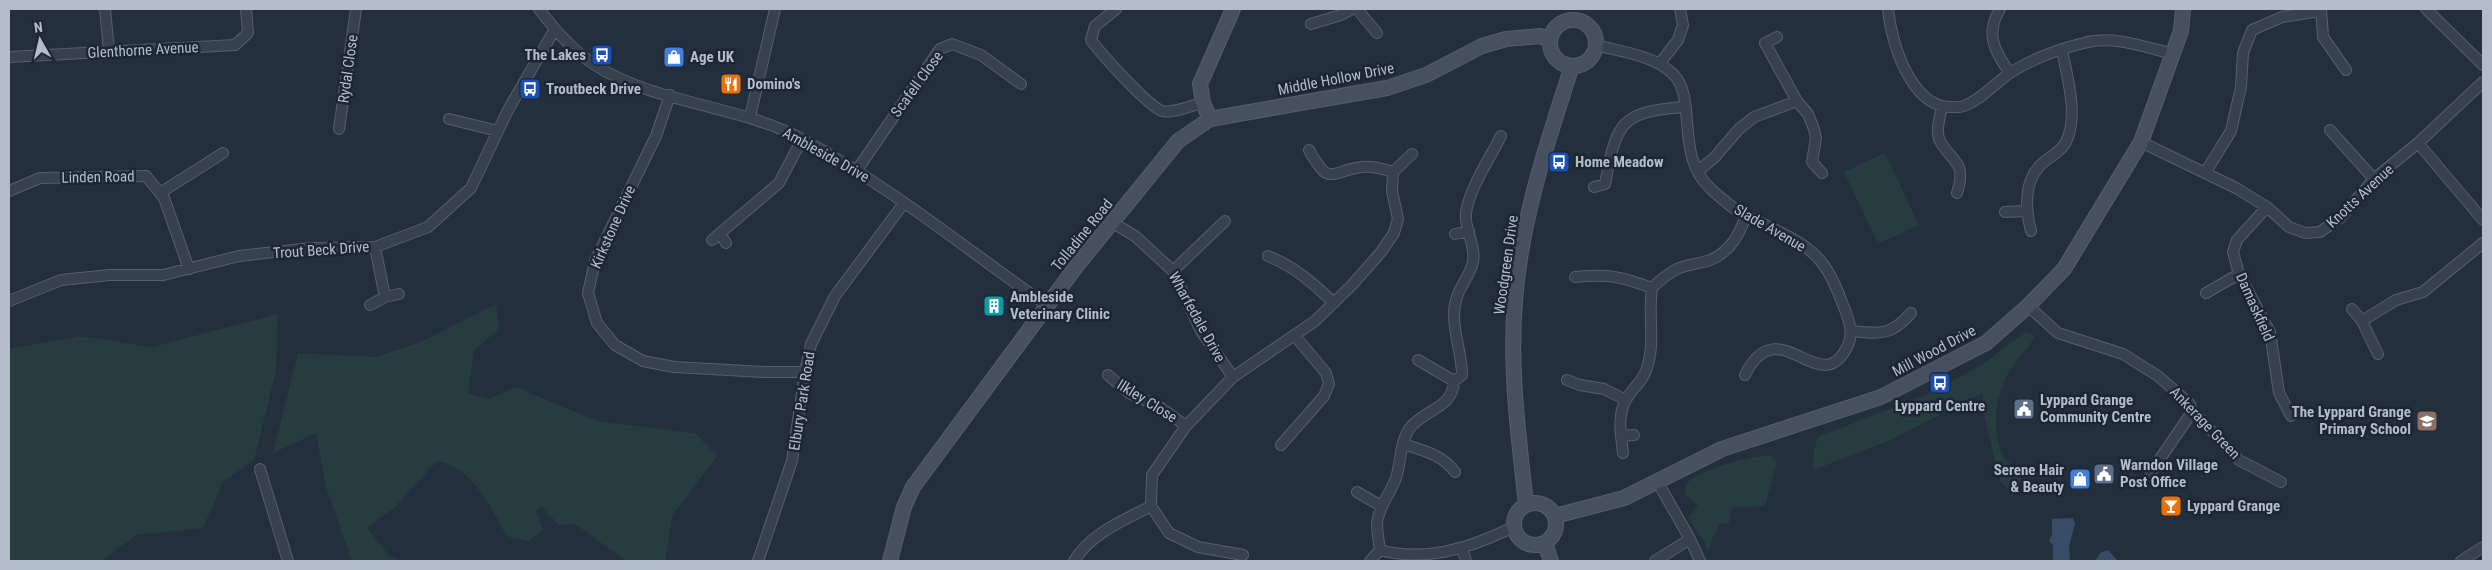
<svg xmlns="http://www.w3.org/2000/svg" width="2492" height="570" viewBox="0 0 2492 570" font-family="'Roboto Condensed',sans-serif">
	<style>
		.green { fill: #263c3f }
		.water { fill: #394c67 }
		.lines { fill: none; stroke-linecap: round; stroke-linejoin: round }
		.street-casing { stroke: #565f6c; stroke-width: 12 }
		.secondary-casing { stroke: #565f6c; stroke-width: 16 }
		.street { stroke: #38414e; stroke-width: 10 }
		.secondary { stroke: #465061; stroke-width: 14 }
		.labels { text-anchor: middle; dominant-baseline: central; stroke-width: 5; stroke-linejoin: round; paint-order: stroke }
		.street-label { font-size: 15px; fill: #b4bcc9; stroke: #1d2633 }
		.poi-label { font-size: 15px; font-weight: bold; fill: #b4bcc9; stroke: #1d2633; text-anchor: start }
	</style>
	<rect width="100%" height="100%" fill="#242f3e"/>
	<path class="green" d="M1885,153l34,72 -41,19 -34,-72z
		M496,304l3,25 -25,21 -6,44 21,5 27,-12 81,34 98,12 22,23 -44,58 -8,47h-39l-51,-37 -16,1 -17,-18 -6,4 7,19 -14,11 -23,-5c-13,-27 -36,-71 -69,-75l-43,47 -27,20 22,27 12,6h-49l-26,-74 -10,-54 -43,20 25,-100 78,4 45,-15z
		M278,314l-2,57 -22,89 -31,22 -20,46 -67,7 -34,26h-93v-212l70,-13 73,11z
		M2026,332l9,4c-8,15 -22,27 -29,41 -11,24 -16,60 0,83 4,4 11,7 16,10l-3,15 -11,5 -8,-9 -17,-70v-18l-95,48 -75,29 1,-20 4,-13 112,-44 50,-27z
		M1770,455l7,7 -12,44 -28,1 -6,3 -2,13 -9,1 -7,13 -4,13 -21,-33 10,-11 -13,-12 1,-10c16,-16 62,-27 84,-29z"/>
	<path class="water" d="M2073,518l2,6 -6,22 1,15h-17v-16l-4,-4 3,-7v-15z
		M2108,550l10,11h-23l5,-8z"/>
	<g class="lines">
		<g class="street-casing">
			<path id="street" d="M105,9l4,42
				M539,9c15,20 34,42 56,56 60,39 145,40 209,75 87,47 163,110 244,166
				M1116,9l-21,17 -4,14c11,15 56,65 71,71 10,3 30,-6 41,-8
				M1357,9l20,24
				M1888,9c3,32 22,97 62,98 4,0 10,1 14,-1 18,-7 31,-23 46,-33 22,-14 49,-24 74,-30 29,-8 61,4 89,11
				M2000,9c-15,25 -6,42 10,64
				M2321,9l2,28 23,33
				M2426,9l57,56
				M1311,24l30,-9 11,-6
				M1777,37l-12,6 32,58 11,13 6,15 2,9 -4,24 10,11
				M1596,45c25,7 58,10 77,29 25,24 1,82 38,115 11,10 23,21 36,27 26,14 57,23 76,48 9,12 15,27 20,41 5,12 11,27 5,40 -27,59 -69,-39 -103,30
				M9,57l226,-12 13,-12 -2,-24
				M1660,63l18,-23 5,-15 -3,-16
				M670,95l-14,41 -61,125 -7,32 9,30 18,22 28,16 31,6 90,5h41
				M1942,107c-2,10 -7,24 -2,34 12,22 27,20 17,52
				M750,117l25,-108
				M449,119l49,12
				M339,129l17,-120
				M2330,130l44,49
				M2141,142l95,46 31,19 22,20 16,6 15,-1 20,-14 34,-39 44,-36 65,-61
				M2418,143l65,77
				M857,170l83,-121 12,-5 29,11 40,29
				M1698,171l16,-13 25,-29 15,-12 43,-16
				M1393,172l19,-18
				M2205,173l26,-42 10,-44 2,-34 9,-23 30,-13 38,-6
				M1594,187l11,-3c12,-61 14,-72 79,-77
				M9,191l31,-13 106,-2 18,22 25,71
				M160,193l63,-40
				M2267,207l-30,33 -4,12 6,22 31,58 9,61 12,23
				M2005,212l21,-1
				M1113,223l22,13 38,35 28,60 32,46
				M2031,231c-5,-20 -8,-45 7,-63 7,-10 22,-14 28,-26 13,-27 1,-65 -4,-92
				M720,234l6,9
				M1455,234l14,-3
				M712,240l67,-57 23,-44
				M375,247l10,50
				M1268,256c27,11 45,27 66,47
				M1173,271l52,-50
				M1575,277c34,-3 45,-1 77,11
				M2206,293l33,-19
				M9,301l52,-21 49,-5h53l76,-19 72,-8 64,-1 53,-20 43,-39 37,-78 47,-81
				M370,305l15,-8 14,-3
				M2028,306l30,27 65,21 35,22 32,28 1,5 48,51 42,22
				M2352,309l10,12 16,33
				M2362,321l34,-21 27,-8 60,-49
				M1851,331c29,3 40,5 60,-18
				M1418,360l36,21
				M1108,375l21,18 31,14 26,19
				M1567,380l13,5 24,4 22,11
				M1621,436l13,-1
				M1403,444c19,6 40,11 52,28
				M1281,445l43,-49 5,-12 -3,-11 -31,-37
				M1623,453c-2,-17 -6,-38 3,-53 7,-13 19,-20 22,-36 7,-24 0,-51 4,-76 7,-7 15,-14 25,-19 10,-5 23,-5 33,-9 20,-8 29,-25 36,-44
				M260,469l28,92
				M2151,472l39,-57 1,-6
				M1657,481l33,58 10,22
				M1357,492l24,14
				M1462,548l4,13
				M1380,550c-1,-8 -3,-18 -3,-27 2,-17 13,-29 19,-45 5,-16 4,-35 13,-49 15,-20 44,-20 45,-48l8,-6c0,-21 -8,-39 -8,-60 0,-25 15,-35 19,-53 3,-17 -9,-33 -7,-49 3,-24 24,-55 35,-77
				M1380,550c44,12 87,-1 127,-20l8,1
				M1243,555l-45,-8 -29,-14 -18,-27 1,-31 34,-49 47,-49 82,-56 37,-36 29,-33 13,-19 4,-14 -6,-28 1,-19c-10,-3 -20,-6 -31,-5 -32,4 -32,21 -53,-17
				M758,561l34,-100 13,-89 6,-28 24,-48 69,-93
				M1074,561c17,-28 49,-40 77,-55
				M1370,561l10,-11
				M1655,561l35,-22
				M2461,561l22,-14"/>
		</g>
		<g class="secondary-casing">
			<path id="secondary" d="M1550 43a23 23 0 1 1 46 0a23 23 0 1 1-46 0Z
				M1210,119l-7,-16 -3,-19 33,-75
				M1514 524a21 21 0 1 1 42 0a21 21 0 1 1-42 0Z
				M1526,505c-7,-68 -17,-136 -11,-204 6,-81 32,-158 57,-235
				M1555,516l69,-18 98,-49 159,-52 105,-54 42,-37 36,-37 77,-127 40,-111 2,-22
				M1545,543l6,18
				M890,561l14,-54 9,-20 162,-219 103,-127 32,-22 177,-31 39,-13 56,-29 24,-7 34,-3 10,4"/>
		</g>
		<use href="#street" class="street"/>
		<use href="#secondary" class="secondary"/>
	</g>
	<defs>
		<g id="bus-square" transform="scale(1.125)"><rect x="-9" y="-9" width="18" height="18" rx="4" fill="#1a4fb4" stroke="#1d2633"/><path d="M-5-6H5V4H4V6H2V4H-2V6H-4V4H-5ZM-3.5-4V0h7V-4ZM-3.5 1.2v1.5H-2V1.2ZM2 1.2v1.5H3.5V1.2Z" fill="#fff"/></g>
		<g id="shop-square" transform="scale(1.125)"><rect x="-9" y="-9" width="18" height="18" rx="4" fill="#3f7fe0" stroke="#1d2633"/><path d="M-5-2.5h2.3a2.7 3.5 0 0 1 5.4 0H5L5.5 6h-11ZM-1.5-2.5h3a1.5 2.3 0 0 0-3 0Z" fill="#fff"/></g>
		<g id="restaurant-square" transform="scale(1.125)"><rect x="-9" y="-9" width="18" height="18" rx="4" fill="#e8710a" stroke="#1d2633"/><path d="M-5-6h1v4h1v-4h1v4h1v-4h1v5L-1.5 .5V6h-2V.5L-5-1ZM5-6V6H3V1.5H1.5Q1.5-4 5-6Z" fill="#fff"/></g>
		<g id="building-square" transform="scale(1.125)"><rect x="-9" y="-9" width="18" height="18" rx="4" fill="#0f9aa8" stroke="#1d2633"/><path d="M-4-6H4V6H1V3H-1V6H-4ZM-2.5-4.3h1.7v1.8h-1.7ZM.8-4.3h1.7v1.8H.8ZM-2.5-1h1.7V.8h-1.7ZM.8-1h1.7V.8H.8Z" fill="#fff"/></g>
		<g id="civic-square" transform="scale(1.125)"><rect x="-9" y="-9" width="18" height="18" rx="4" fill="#5c6f8a" stroke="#1d2633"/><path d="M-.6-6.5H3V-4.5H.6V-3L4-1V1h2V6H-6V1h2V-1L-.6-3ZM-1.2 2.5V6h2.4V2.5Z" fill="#fff"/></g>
		<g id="school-square" transform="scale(1.125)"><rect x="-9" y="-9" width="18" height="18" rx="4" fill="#8d6e63" stroke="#1d2633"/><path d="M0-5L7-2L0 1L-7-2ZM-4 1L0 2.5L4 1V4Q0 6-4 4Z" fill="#fff"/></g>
		<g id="bar-square" transform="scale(1.125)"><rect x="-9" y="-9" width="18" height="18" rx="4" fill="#e8710a" stroke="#1d2633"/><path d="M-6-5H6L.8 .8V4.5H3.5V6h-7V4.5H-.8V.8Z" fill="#fff"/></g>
	</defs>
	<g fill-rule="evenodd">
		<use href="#bus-square" x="602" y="55"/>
		<use href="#shop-square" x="674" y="57"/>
		<use href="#restaurant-square" x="731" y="84"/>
		<use href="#bus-square" x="530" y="89"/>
		<use href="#bus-square" x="1559" y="162"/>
		<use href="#building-square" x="994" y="306"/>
		<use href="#bus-square" x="1940" y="383"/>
		<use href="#civic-square" x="2024" y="409"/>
		<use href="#school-square" x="2427" y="421"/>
		<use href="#civic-square" x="2104" y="474"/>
		<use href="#shop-square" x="2080" y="479"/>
		<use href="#bar-square" x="2171" y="506"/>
	</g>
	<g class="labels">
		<g class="street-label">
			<text transform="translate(143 50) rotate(-3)">Glenthorne Avenue</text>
			<text transform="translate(348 69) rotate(-82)">Rydal Close</text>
			<text transform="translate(1336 79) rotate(-11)">Middle Hollow Drive</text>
			<text transform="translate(917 84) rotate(-54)">Scafell Close</text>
			<text transform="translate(826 155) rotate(29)">Ambleside Drive</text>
			<text transform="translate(98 177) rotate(-1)">Linden Road</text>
			<text transform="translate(2360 196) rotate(-43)">Knotts Avenue</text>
			<text transform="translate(613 227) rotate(-66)">Kirkstone Drive</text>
			<text transform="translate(1770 228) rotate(30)">Slade Avenue</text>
			<text transform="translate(1082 235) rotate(-51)">Tolladine Road</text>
			<text transform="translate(321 250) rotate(-4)">Trout Beck Drive</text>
			<text transform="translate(1506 265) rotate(-82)">Woodgreen Drive</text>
			<text transform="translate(2255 307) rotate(66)">Damaskfield</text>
			<text transform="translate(1197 317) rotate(61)">Wharfedale Drive</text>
			<text transform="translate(1934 351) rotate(-28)">Mill Wood Drive</text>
			<text transform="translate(802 401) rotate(-81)">Elbury Park Road</text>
			<text transform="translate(1147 401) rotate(32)">Ilkley Close</text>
			<text transform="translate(2205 423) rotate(46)">Ankerage Green</text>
		</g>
		<g class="poi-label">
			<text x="586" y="55" text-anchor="end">The Lakes</text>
			<text x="690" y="57">Age UK</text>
			<text x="747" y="84">Domino's</text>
			<text x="546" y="89">Troutbeck Drive</text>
			<text x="1575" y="162">Home Meadow</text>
			<text x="1010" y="297">Ambleside<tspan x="1010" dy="17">Veterinary Clinic</tspan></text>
			<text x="2040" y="400">Lyppard Grange<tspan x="2040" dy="17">Community Centre</tspan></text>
			<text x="1940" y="406" text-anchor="middle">Lyppard Centre</text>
			<text x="2411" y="412" text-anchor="end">The Lyppard Grange<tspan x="2411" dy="17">Primary School</tspan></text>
			<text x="2120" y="465">Warndon Village<tspan x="2120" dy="17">Post Office</tspan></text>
			<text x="2064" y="470" text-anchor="end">Serene Hair<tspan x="2064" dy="17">&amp; Beauty</tspan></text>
			<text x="2187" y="506">Lyppard Grange</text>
		</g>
	</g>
	<rect width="2492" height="570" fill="none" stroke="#b4bcc9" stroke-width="20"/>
	<g transform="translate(40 40) rotate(352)" stroke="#1d2633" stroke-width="4" paint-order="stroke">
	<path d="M0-4L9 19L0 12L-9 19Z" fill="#b4bcc9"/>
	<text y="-8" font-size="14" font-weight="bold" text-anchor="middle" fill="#b4bcc9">N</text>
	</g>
</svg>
